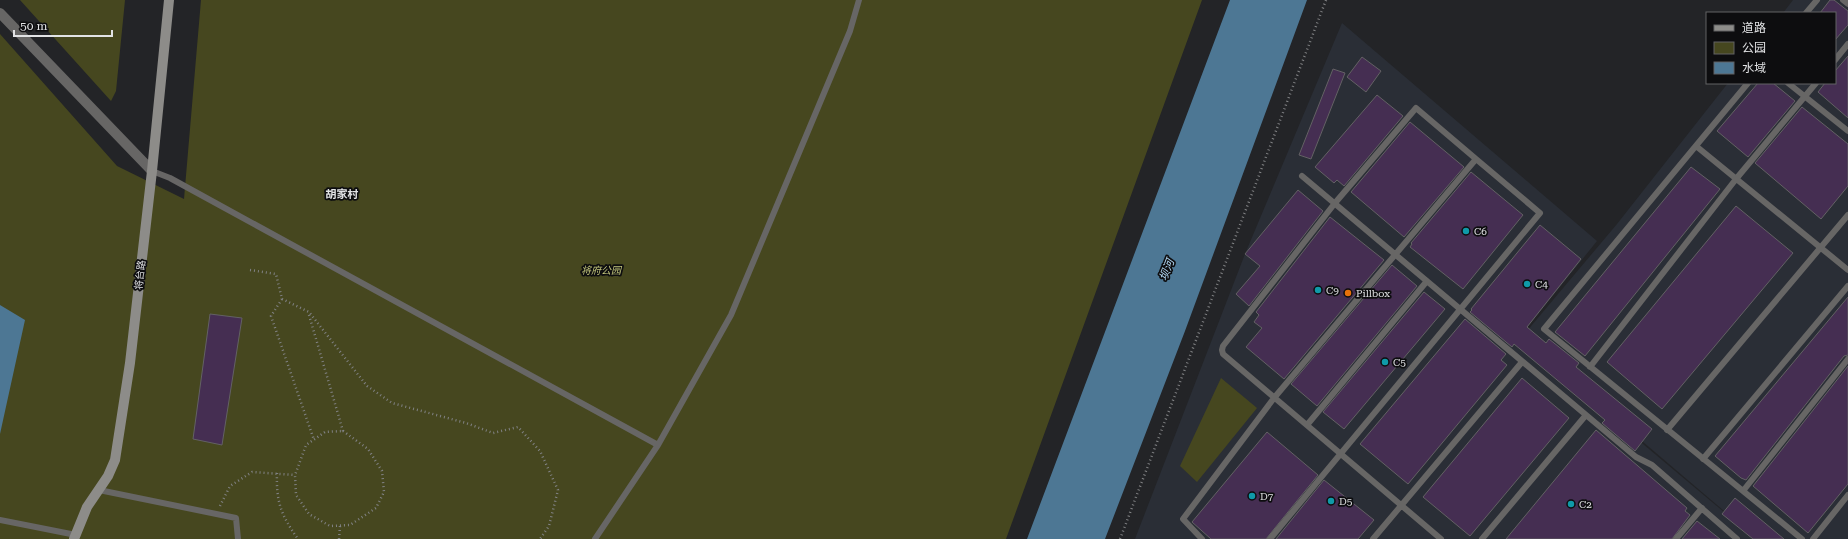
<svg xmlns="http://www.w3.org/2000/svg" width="1848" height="539" viewBox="0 0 1848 539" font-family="'Roboto Serif','Noto Sans SC',serif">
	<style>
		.built { fill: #2a2e36 }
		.green { fill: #46471f }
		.water { fill: #4d7794 }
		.building { fill: #452e52; stroke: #636164 }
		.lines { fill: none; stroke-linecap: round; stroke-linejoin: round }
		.path { stroke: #818284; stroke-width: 2.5; stroke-dasharray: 1 3; stroke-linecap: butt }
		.service { stroke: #676665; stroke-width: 6 }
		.minor { stroke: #676665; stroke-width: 10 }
		.secondary { stroke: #8d8c89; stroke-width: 10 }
		.culture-dot { fill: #0f9aa8; stroke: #0d0d0f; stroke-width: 1.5 }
		.food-dot { fill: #e8710a; stroke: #0d0d0f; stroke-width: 1.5 }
		.labels { text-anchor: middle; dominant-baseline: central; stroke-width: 3.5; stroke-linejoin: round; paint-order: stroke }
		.poi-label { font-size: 10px; fill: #e2e3e5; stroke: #0d0d0f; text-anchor: start }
		.park-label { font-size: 10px; font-style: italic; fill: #c3c67c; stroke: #0d0d0f }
		.street-label { font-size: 10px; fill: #e2e3e5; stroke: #0d0d0f }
		.neighbourhood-label { font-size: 11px; font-weight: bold; fill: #e2e3e5; stroke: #0d0d0f }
		.water-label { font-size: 11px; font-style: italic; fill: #b9e0fd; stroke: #0d0d0f }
	</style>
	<rect width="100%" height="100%" fill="#232427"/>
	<path class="built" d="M1793,0h55v539h-91l-236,-201 96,-114 111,-141h107v-70h-52z
		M1342,23l255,218 -79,98 238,200h-621l110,-285z"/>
	<path class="green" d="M20,0h105l-9,91 -5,10z
		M201,0h1001l-196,539h-1006v-505l117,132 67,33z
		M1221,378l36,30 -60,74 -17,-16z"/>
	<path class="water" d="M1230,0h77l-122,331 -80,208h-78z
		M0,305l25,15 -25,114z"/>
	<path class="building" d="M1830,0h4l14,11v14l-13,15v-27h-15z
		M1848,56v62l-30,-26 7,-9h10v-12z
		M1362,57l19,14 -15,21 -19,-15z
		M1333,69l12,4 -34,86 -12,-4z
		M1758,83h15l22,18 -47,56 -31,-26z
		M1377,95l26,21 -59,70 -7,-6 -3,3 -19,-16z
		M1802,107l46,37v42l-27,33 -66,-56z
		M1410,122l54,45 -60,70 -53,-45z
		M1691,167l29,22 -135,167 -30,-24z
		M1471,172l52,43 -60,74 -53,-42 2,-3 -1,-1z
		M1298,190l25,21 -74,95 -13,-12 24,-28 -15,-12z
		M1736,206l57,47 -131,156 -55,-47z
		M1330,217l54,43 -100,119 -38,-32 16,-19 -8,-6 5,-7 -3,-3z
		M1540,225l41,34 -54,68 19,16 3,-4 30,24 -3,4 76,62 -17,22 -33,-28 3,-3 -91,-76 -2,3 -42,-35 2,-2 -1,-1z
		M1392,265l25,21 -100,120 -26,-22z
		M1424,292l21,17 -101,120 -21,-17z
		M1848,297v58l-4,1 -98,124 -5,-2 -26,-22z
		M210,314l32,4 -20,127 -29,-6z
		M1465,319l41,35 -5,6 6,5 -99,119 -48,-40z
		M1848,366v118l-40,49 -55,-47z
		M1522,378l47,40 -99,118 -47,-39z
		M1596,430l91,78 -2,3 5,4 -18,24h-166z
		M1267,432l51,43 -52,64h-55l-19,-17z
		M1324,480l50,40 -16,19h-82z
		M1735,498l49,41h-31l-31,-25z
		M1697,521l23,18h-38z"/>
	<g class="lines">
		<path class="path" d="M250,270l26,4 6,25 27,13 58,74 25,17 74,20 27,10 25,-6 22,24 18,39 -9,36 -9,13
			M282,299l-11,17 43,124
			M309,315l34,116
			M343,431l25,18 14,22 2,21 -8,16 -26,17 -20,1 -21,-12 -13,-19 -1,-20 11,-30 19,-13z
			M277,473c-1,29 4,42 21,66
			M220,506l10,-20 22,-14 43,3
			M339,539l1,-13
			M1120,539l206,-539"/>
		<path class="service" d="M1843,0l5,4
			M1806,13l11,-13
			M1835,60l13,-16
			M1748,83l-204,246 258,210
			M1788,83l60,48
			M1696,146l152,124
			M152,171l18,7 488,267
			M1302,176l334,281 16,8 85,74
			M1590,367l146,-188 80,-96
			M1307,425l120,-144
			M1667,430l181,-215
			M1703,459l145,-173
			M99,490l137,28 2,21
			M1743,491l105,-132
			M0,520l76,15
			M595,539l63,-94 73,-130 119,-284 9,-31
			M1202,539l-19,-20 91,-121 202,-239 64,54 -270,326
			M1373,539l149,-177
			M1441,539l-218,-185 -1,-4 1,-4 112,-143 81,-95 60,51
			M1482,539l104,-124
			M1676,539l26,-31
			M1813,539l35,-44"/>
		<path class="minor" d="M0,13l152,158"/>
		<path class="secondary" d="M74,539l13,-32 21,-31 7,-16 15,-97 22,-192 17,-171"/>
	</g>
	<g class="culture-dot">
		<circle cx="1466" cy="231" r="4"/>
		<circle cx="1527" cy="284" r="4"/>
		<circle cx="1318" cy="290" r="4"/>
		<circle cx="1385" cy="362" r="4"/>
		<circle cx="1252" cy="496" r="4"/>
		<circle cx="1331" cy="501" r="4"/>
		<circle cx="1571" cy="504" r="4"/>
	</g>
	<circle class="food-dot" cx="1348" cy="293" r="4"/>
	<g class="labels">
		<g class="poi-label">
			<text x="1474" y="231">C6</text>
			<text x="1535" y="284">C4</text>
			<text x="1326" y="290">C9</text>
			<text x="1356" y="293">Pillbox</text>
			<text x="1393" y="362">C5</text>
			<text x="1260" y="496">D7</text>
			<text x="1339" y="501">D5</text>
			<text x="1579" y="504">C2</text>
		</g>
		<g class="park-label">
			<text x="601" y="270">将府公园</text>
		</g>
		<g class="street-label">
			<text transform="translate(140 275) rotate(-83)">将台路</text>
		</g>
		<g class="neighbourhood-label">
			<text x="342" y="194">胡家村</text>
		</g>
		<g class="water-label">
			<text transform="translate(1167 270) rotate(-69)">坝河</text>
		</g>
	</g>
	<rect x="1706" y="12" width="130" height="72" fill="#0d0d0f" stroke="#626365"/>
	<rect x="1714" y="25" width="20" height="6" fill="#8d8c89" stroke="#626365"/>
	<text x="1742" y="32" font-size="12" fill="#e2e3e5">道路</text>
	<rect x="1714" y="42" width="20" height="12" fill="#46471f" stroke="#626365"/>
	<text x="1742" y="52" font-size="12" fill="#e2e3e5">公园</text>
	<rect x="1714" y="62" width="20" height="12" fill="#4d7794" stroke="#626365"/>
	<text x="1742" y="72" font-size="12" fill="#e2e3e5">水域</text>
	<path d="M14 30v6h98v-6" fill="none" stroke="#e2e3e5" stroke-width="2"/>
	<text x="20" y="30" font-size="12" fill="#e2e3e5" stroke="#0d0d0f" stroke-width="3" paint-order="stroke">50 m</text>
</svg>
